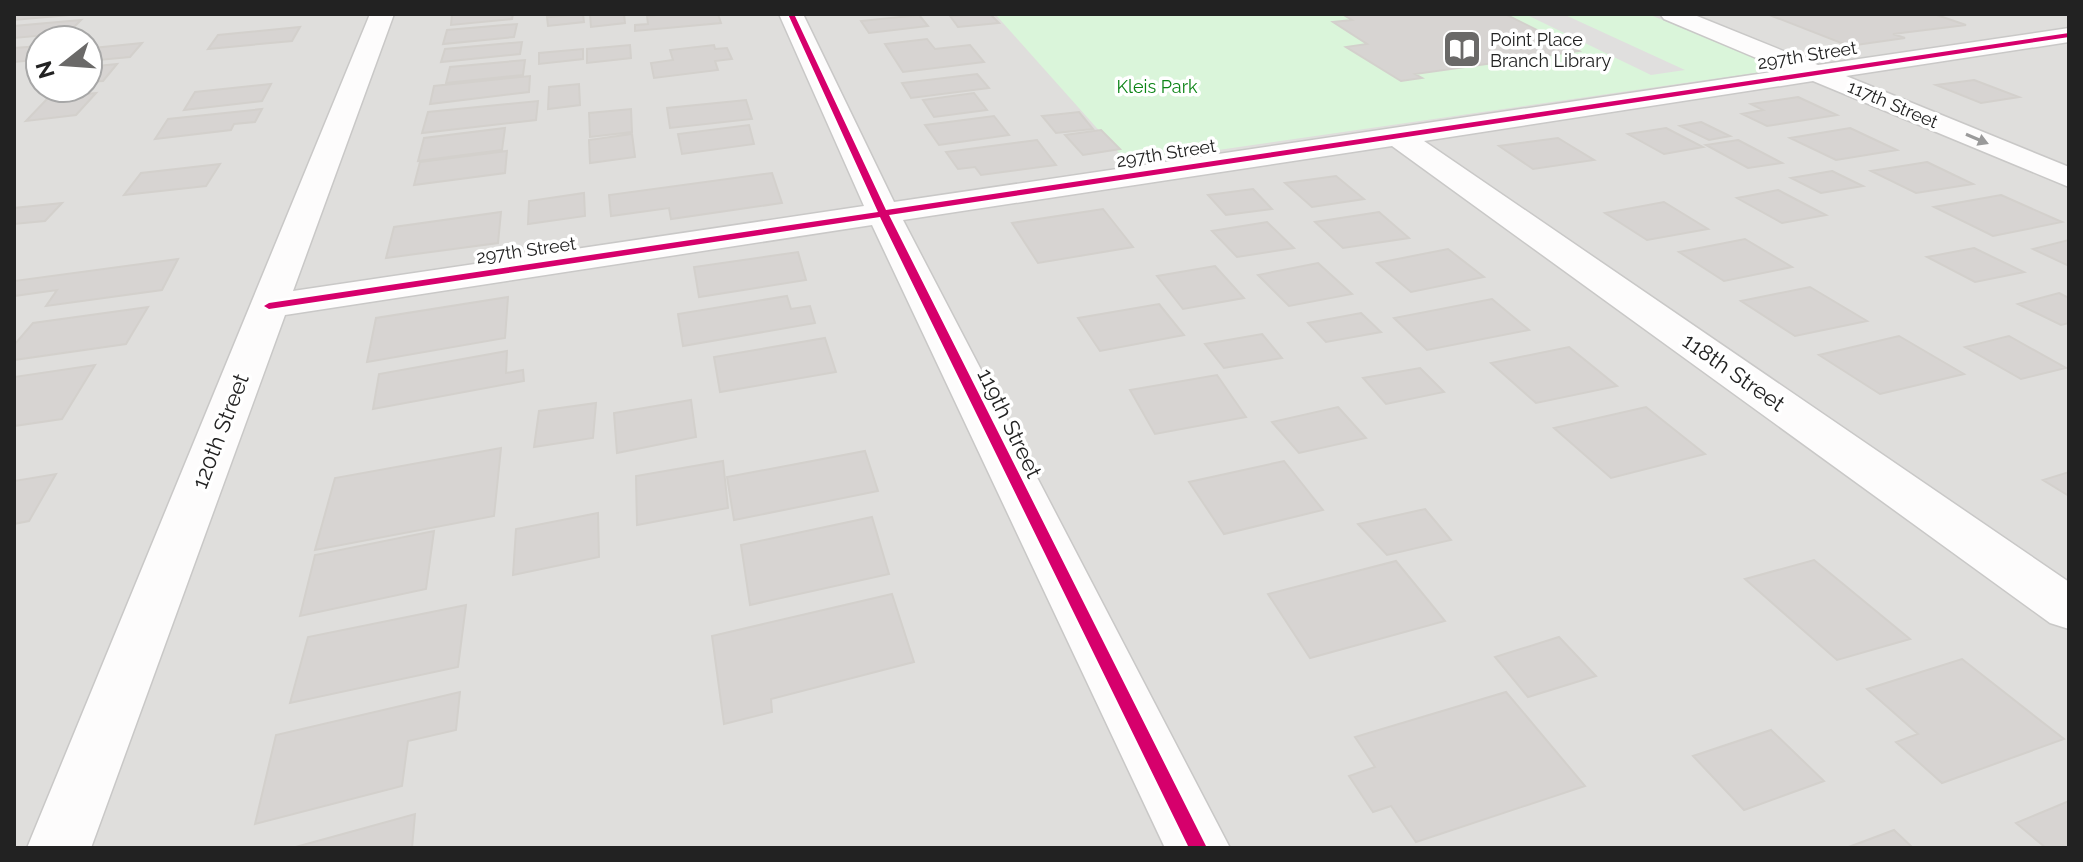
<svg xmlns="http://www.w3.org/2000/svg" width="2083" height="862" viewBox="0 0 2083 862" font-family="Raleway,sans-serif">
	<style>
		.residential { fill: #dfdedc; fill-rule: evenodd }
		.park { fill: #daf5da }
		.parking { fill: #e0dfde }
		.building { fill: #d7d4d2; stroke: #d3d0cc; stroke-width: 2 }
		.lines { fill: none; stroke-linecap: round; stroke-linejoin: round }
		.minor-casing { stroke: #c9c8c7; stroke-width: 3 }
		.minor { fill: #fdfcfc; fill-rule: evenodd }
		.cycleway-casing { stroke: #fff; stroke-width: 5 }
		.cycleway { fill: #d6006c; fill-rule: evenodd }
		.oneway { fill: #9a9a9a }
		.labels { text-anchor: middle; dominant-baseline: central; stroke-width: 7; stroke-linejoin: round; paint-order: stroke }
		.far-poi-label { font-size: 18px; fill: #222; stroke: #fff; text-anchor: start }
		.far-street-label { font-size: 18px; fill: #222; stroke: #fff }
		.far-park-label { font-size: 18px; fill: #0c8416; stroke: #fff }
		.street-label { font-size: 22px; fill: #222; stroke: #fff }
	</style>
	<rect width="100%" height="100%" fill="#f0eeeb"/>
	<path class="residential" d="M14,14h2055v834h-2055zM40,40h48v48h-48z"/>
	<path class="park" d="M995,14h653l133,55 -653,94z"/>
	<path class="parking" d="M1525,14h38l122,56 -34,5z"/>
	<path class="building" d="M14,14h67l-67,6z
		M452,14h61l-1,5 -61,6z
		M583,14l1,8 -36,4 -1,-9z
		M590,14h34l1,9 -34,4z
		M670,14h48l3,9 -86,8v-6l13,-1 -1,-8z
		M990,14l9,9 -41,4 -8,-11z
		M1342,14h163l74,37 -164,23 7,4 -21,3 -55,-34 21,-3 -34,-22 19,-2z
		M1767,14h167l32,11 -73,9 12,4 -56,8z
		M919,15l9,11 -59,7 -8,-12z
		M81,20l-13,13 -54,5v-12z
		M517,24l-3,13 -71,7 4,-14z
		M300,27l-8,14 -84,8 10,-14z
		M927,39l8,10 35,-4 14,17 -81,10 -18,-28z
		M522,42l-2,12 -79,8 4,-13z
		M142,43l-12,14 -42,4v-8l5,-5z
		M630,45l1,13 -44,5v-14z
		M714,45l1,4 12,-1 5,11 -17,2 3,9 -64,8 -3,-15 22,-3 -3,-10z
		M40,46v10l-5,4 -21,2v-14z
		M583,49v10l-44,5v-11z
		M525,60l-2,15 -77,8 4,-16z
		M117,64l-14,17 -15,1v-15z
		M977,74l12,14 -78,10 -9,-15z
		M530,76l-1,16 -99,12 4,-18z
		M1974,80l45,17 -38,6 -45,-18z
		M271,84l-9,17 -78,9 11,-18z
		M579,84l1,21 -32,4 1,-22z
		M96,93l-20,22 -50,6 22,-23z
		M974,93l13,17 -53,7 -11,-17z
		M1798,97l39,18 -70,11 -25,-12 21,-4 -12,-6z
		M746,100l6,19 -82,9 -3,-20z
		M538,101l-2,19 -114,13 6,-21z
		M262,109l-7,13 -21,2 -3,6 -76,9 13,-20z
		M631,109l1,23 -42,5 -1,-24z
		M1079,112l14,17 -37,4 -14,-17z
		M994,116l15,19 -70,10 -14,-20z
		M1701,122l29,14 -21,4 -29,-14z
		M749,125l5,19 -72,10 -4,-20z
		M505,128l-3,22 -84,11 6,-23z
		M1666,128l37,19 -39,7 -36,-20z
		M1850,128l47,22 -61,10 -46,-22z
		M1101,130l19,19 -37,6 -18,-20z
		M632,134l3,23 -45,6 -1,-23z
		M1558,138l36,22 -61,9 -34,-23z
		M1037,140l19,25 -75,10 -6,-8 -17,2 -12,-17z
		M1738,140l44,23 -34,5 -42,-23z
		M507,151l-2,22 -91,12 6,-23z
		M1927,162l46,22 -57,9 -45,-22z
		M220,164l-14,22 -82,9 17,-22z
		M1832,171l31,15 -42,7 -30,-15z
		M772,173l10,30 -111,16 -2,-11 -58,8 -2,-21z
		M1336,176l28,23 -52,8 -27,-24z
		M1253,189l19,20 -46,6 -18,-20z
		M1778,190l48,25 -44,8 -45,-25z
		M584,193l1,23 -57,8 1,-23z
		M2001,195l61,27 -69,14 -59,-29z
		M1664,202l44,27 -61,11 -42,-27z
		M62,203l-17,18 -31,3v-16z
		M1103,209l30,38 -95,16 -26,-40z
		M501,212l-3,31 -112,15 8,-31z
		M1379,212l30,26 -66,10 -28,-26z
		M1267,222l27,26 -57,9 -25,-26z
		M1745,239l47,28 -68,14 -45,-29z
		M2069,240v26l-36,-17z
		M1974,248l50,24 -49,10 -48,-25z
		M1448,249l36,28 -73,15 -34,-29z
		M798,252l8,28 -107,17 -5,-30z
		M178,259l-16,31 -116,16 11,-16 -43,6v-15z
		M1318,263l34,31 -63,12 -31,-31z
		M1215,266l29,32 -61,11 -26,-33z
		M1810,287l57,34 -72,15 -54,-35z
		M2059,293l10,5v25l-8,2 -43,-21z
		M787,296l4,13 19,-3 5,17 -132,23 -5,-32z
		M508,297l-3,41 -138,24 9,-44z
		M1492,299l37,31 -102,20 -33,-32z
		M1159,304l25,31 -84,16 -22,-33z
		M148,307l-22,37 -112,16v-15l19,-22z
		M1361,313l20,19 -55,10 -18,-19z
		M1262,334l20,24 -58,10 -19,-24z
		M1899,336l65,38 -84,20 -61,-39z
		M2009,336l57,32 -45,11 -56,-32z
		M825,338l11,34 -116,20 -6,-35z
		M1569,347l48,39 -81,17 -45,-40z
		M507,351l-1,22 17,-3 1,11 -151,28 6,-35z
		M95,365l-33,54 -48,7v-49z
		M1420,368l24,24 -58,12 -23,-26z
		M1217,375l29,42 -91,17 -25,-44z
		M691,400l5,37 -79,16 -3,-40z
		M596,403l-3,35 -59,9 5,-36z
		M1338,407l28,31 -67,15 -27,-31z
		M1646,407l59,47 -94,24 -57,-50z
		M501,448l-7,68 -179,34 20,-72z
		M865,451l13,40 -144,29 -7,-43z
		M723,461l5,47 -91,17 -1,-49z
		M1284,461l39,49 -99,24 -35,-52z
		M2069,472v24l-26,-16z
		M56,474l-27,47 -15,3v-43z
		M1425,509l26,31 -64,15 -29,-31z
		M598,513l1,44 -86,18 3,-46z
		M872,517l17,57 -139,31 -9,-60z
		M434,531l-8,58 -126,27 15,-61z
		M1814,560l96,79 -73,21 -92,-81z
		M1396,561l49,60 -135,37 -42,-64z
		M892,594l22,68 -143,37 1,13 -48,12 -12,-88z
		M466,605l-8,62 -168,36 18,-66z
		M1559,637l37,39 -68,21 -33,-40z
		M1962,659l102,80 -122,44 -46,-41 22,-8 -51,-45z
		M460,692l-4,38 -48,11 -6,45 -147,38 21,-89z
		M1506,692l79,94 -169,56 -25,-36 -18,6 -24,-36 26,-9 -20,-30z
		M1771,730l53,51 -80,29 -51,-54z
		M2069,801v47h-23l-30,-25z
		M415,814l-3,34h-120z
		M1894,830l19,18h-67z"/>
	<g class="lines">
		<g class="minor-casing">
			<path id="minor" d="M370,14h24l-101,277 571,-85 -85,-192h24l91,188 891,-132 -121,-51 -4,-5h32l126,51 251,-37v14l-223,34 223,91v20l-256,-106 -389,60 645,441v47l-19,-6 -658,-477 -489,74 327,628h-65l-293,-623 -587,90 -194,533h-64z"/>
		</g>
		<use href="#minor" class="minor"/>
		<g class="cycleway-casing">
			<path id="cycleway" d="M788,14h6l92,196 1183,-177v4l-1180,178 318,633h-18l-309,-631 -611,92 -5,-3 5,-3 609,-91z"/>
		</g>
		<use href="#cycleway" class="cycleway"/>
	</g>
	<defs><path id="oneway-solid" d="M-6-.8H1V-3.2L6.5 0L1 3.2V.8H-6Z" transform="scale(2)"/></defs>
	<use class="oneway" href="#oneway-solid" transform="translate(1977 139) rotate(23)"/>
	<defs>
		<g id="library-square" transform="scale(2)"><rect x="-9" y="-9" width="18" height="18" rx="4" fill="#6a6968" stroke="#fff"/><path d="M-6-4Q-3-5.5-.7-3.5V5Q-3 3-6 4ZM6-4Q3-5.5 .7-3.5V5Q3 3 6 4Z" fill="#fff"/></g>
	</defs>
	<g fill-rule="evenodd">
		<use href="#library-square" x="1462" y="49"/>
	</g>
	<g class="labels">
		<g class="far-poi-label">
			<text x="1490" y="39">Point Place<tspan x="1490" dy="21">Branch Library</tspan></text>
		</g>
		<g class="far-street-label">
			<text transform="translate(1807 55) rotate(-9)">297th Street</text>
			<text transform="translate(1893 104) rotate(23)">117th Street</text>
			<text transform="translate(1166 153) rotate(-9)">297th Street</text>
			<text transform="translate(526 250) rotate(-8)">297th Street</text>
		</g>
		<g class="far-park-label">
			<text x="1157" y="86">Kleis Park</text>
		</g>
		<g class="street-label">
			<text transform="translate(1734 372) rotate(35)">118th Street</text>
			<text transform="translate(1010 423) rotate(64)">119th Street</text>
			<text transform="translate(220 431) rotate(-69)">120th Street</text>
		</g>
	</g>
	<rect width="2083" height="862" fill="none" stroke="#222222" stroke-width="32"/>
	<g transform="translate(64 64) rotate(253)"><circle r="38" fill="#ffffff" stroke="#a7a7a7" stroke-width="2"/>
	<path d="M0-6L14 30L0 20L-14 30Z" fill="#6a6968"/>
	<text y="-12" font-size="22" font-weight="bold" text-anchor="middle" fill="#222222">N</text>
	</g>
</svg>
